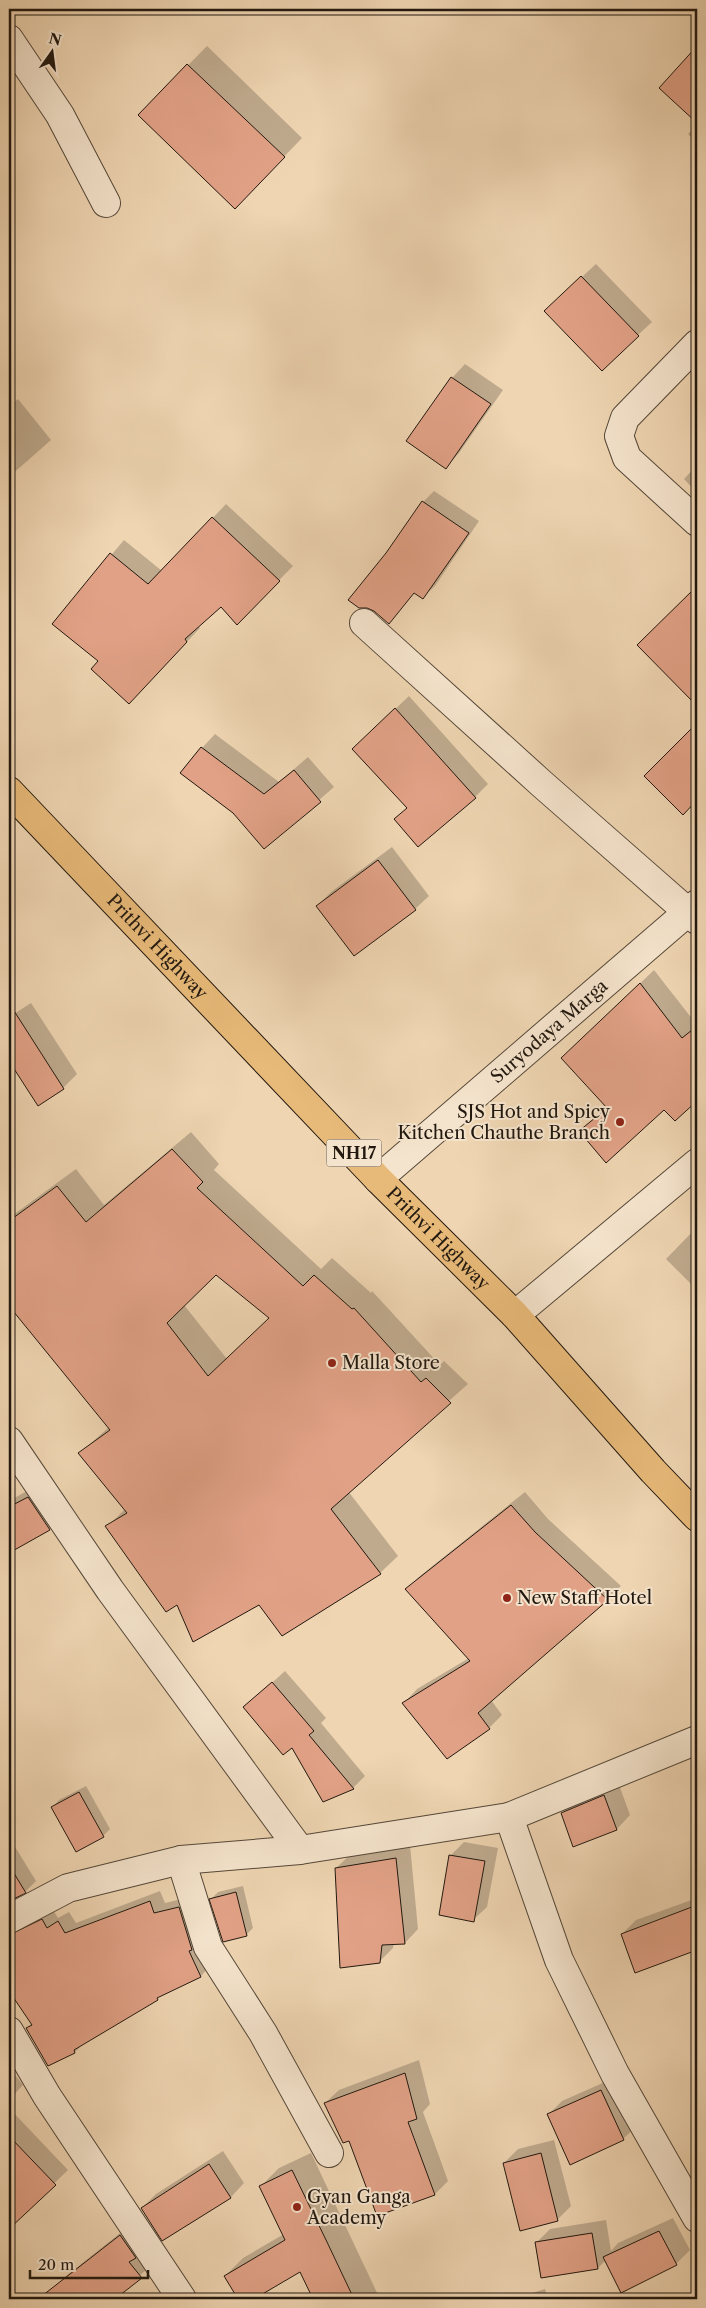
<svg xmlns="http://www.w3.org/2000/svg" width="706" height="2308" viewBox="0 0 706 2308" font-family="'Libre Caslon Text',serif">
	<style>
		.shadow { fill: #0003; fill-rule: evenodd }
		.building { fill: #e1a186; stroke: #21180f; fill-rule: evenodd }
		.lines { fill: none; stroke-linecap: round; stroke-linejoin: round }
		.minor-casing { stroke: #544738; stroke-width: 30 }
		.highway-casing { stroke: #21180f; stroke-width: 30 }
		.minor { stroke: #f5e4cd; stroke-width: 28 }
		.highway { stroke: #e8ba79; stroke-width: 28 }
		.poi-dot { fill: #8f2418; stroke: #f5e4cd; stroke-width: 2 }
		.labels { text-anchor: middle; dominant-baseline: central; stroke-width: 4; stroke-linejoin: round; paint-order: stroke }
		.shield { fill: #f5e4cd; stroke: #615548; stroke-width: 1 }
		.shield-label { font-size: 16px; font-weight: bold; fill: #21180f }
		.street-label { font-size: 18px; fill: #21180f; stroke: #f5e4cd }
		.poi-label { font-size: 18px; fill: #21180f; stroke: #f5e4cd; text-anchor: start }
	</style>
	<rect width="100%" height="100%" fill="#efd5b2"/>
	<filter id="stains"><feTurbulence type="fractalNoise" baseFrequency=".004" numOctaves="4"/><feColorMatrix values="0 0 0 0 .2 0 0 0 0 .09 0 0 0 0 .02 0 0 0 .5 -.17"/></filter>
	<radialGradient id="worn" r=".72"><stop offset=".6" stop-color="#630" stop-opacity="0"/><stop offset="1" stop-color="#630" stop-opacity=".3"/></radialGradient>
	<path class="shadow" d="M578,9h15l-6,6z
		M207,46l95,92 -48,50 -115,-73z
		M697,48v74l-37,-34z
		M697,125v18l-9,-9z
		M596,264l56,58 -14,13 -79,-37z
		M465,364l38,26 -44,63 -13,14 6,-89z
		M18,399l33,41 -42,37v-71z
		M697,465v28l-13,-14z
		M434,491l45,30 -44,65 -12,11 -8,-5 -26,30 -14,-12 12,-57 36,-51z
		M226,504l67,62 -56,57 -16,-17 -23,20 2,2 -58,61 -43,-28 -46,-37 71,-84 38,31z
		M697,588v118l-58,-61z
		M409,696l79,88 -13,13 -79,22 12,-12 -40,-72z
		M697,725v73l-14,15 -37,-37z
		M215,734l64,48 29,-25 26,30 -70,61 -62,-100z
		M392,847l37,49 -14,13 -61,46 -37,-49 14,-14z
		M654,970l43,55v75l-22,19 -10,-10 -85,22 27,-25 -30,-62z
		M31,1003l46,71 -14,14 -25,16 -29,-45v-42z
		M191,1132l28,32 -5,6 107,99 11,-11 39,35 1,-2 68,74 4,-4 24,23 -120,107 50,65 -18,17 -121,31 -81,-1 -71,-76 18,-18 -45,-56 29,-26 -100,-123v-86l67,-49 28,36zM216,1273l54,45 -43,41 -43,-54z
		M697,1227v55l-4,4 -27,-27z
		M45,1481l21,31 -16,17 -41,23v-51z
		M525,1492l23,27 73,67 -130,114 11,15 -13,13 -85,-25 13,-14 52,-31 -62,-69 13,-13z
		M285,1671l41,47 -5,5 44,53 -12,12 -29,13 -32,-55 -47,-39z
		M618,1782l12,33 -13,14 -43,16 -12,-32 14,-14z
		M86,1786l24,43 -7,7 -26,14 -24,-43 6,-7z
		M9,1837l27,44 -11,11 -16,8z
		M464,1842l34,6 -11,59 -14,13 -23,-64z
		M410,1845l8,84 -13,14h-11l-1,5 -14,14 -43,-94 14,-13z
		M243,1886l10,42 -7,7 -35,-36 7,-7z
		M160,1891l5,12 25,-6 21,68 -10,11 -38,17 -6,6 -72,43 -10,10 -48,-24 5,-5 -23,-35v-69l44,-9 5,8 11,-6 7,11z
		M697,1898v51l-61,22 -14,-37 14,-14z
		M419,2060l11,44 -7,8 25,69 -13,13 -85,-55 -25,-36 14,-13z
		M9,2067l14,18 -14,15z
		M614,2078l23,48 -14,13 -74,-25 13,-13z
		M9,2108l59,62 -59,57z
		M554,2140l17,66 -14,14 -53,-57 14,-14z
		M223,2151l21,32 -13,14 -68,43 -21,-32 14,-14z
		M311,2153l69,146h-65l-14,-29 -50,29h-12l-14,-23 18,-18 41,-24 -23,-48 18,-18z
		M673,2218l17,32 -14,14 -70,-4 -8,8 -61,-26 13,-13 56,-9 5,31 7,-8z
		M134,2222l20,41 -41,36h-53l-8,-10 14,-13z
		M545,2289l3,10h-35z"/>
	<path class="building" d="M697,46v77l-38,-35z
		M187,64l98,93 -50,52 -97,-94z
		M581,276l58,60 -37,35 -58,-60z
		M451,377l40,27 -45,65 -40,-28z
		M422,501l47,32 -46,66 -9,-6 -25,31 -15,-13 -7,-3h-8l-11,-8 38,-47z
		M212,517l68,64 -43,44 -16,-18 -36,32 2,3 -58,62 -38,-35 7,-8 -46,-37 58,-71 38,31z
		M697,586v120l-60,-61z
		M395,708l81,90 -58,49 -24,-28 13,-11 -55,-59z
		M697,723v77l-14,15 -39,-39z
		M201,747l63,47 30,-24 27,32 -57,47 -31,-36 -53,-40z
		M378,860l38,50 -62,46 -38,-50z
		M640,983l42,55 15,-12v75l-22,20 -11,-11 -58,53 -27,-32 28,-23 -46,-50z
		M9,1003l55,86 -26,17 -29,-45z
		M172,1149l31,33 -6,6 106,98 11,-11 38,34 2,-1 67,74 5,-4 25,25 -120,106 50,65 -99,62 -23,-31 -66,37 -16,-37 -11,7 -61,-86 22,-13 -49,-60 32,-23 -101,-124v-85l48,-35 29,36zM216,1275l53,43 -61,58 -41,-53z
		M28,1497l22,33 -41,23v-46z
		M511,1505l24,27 73,68 -130,113 12,16 -43,30 -45,-56 68,-42 -65,-72z
		M272,1682l42,49 -5,4 45,54 -31,13 -31,-54 -9,7 -40,-48z
		M79,1792l25,45 -28,15 -25,-45z
		M604,1795l13,35 -44,17 -12,-34z
		M449,1855l36,6 -11,61 -35,-7z
		M396,1858l9,86 -23,1 -2,18 -40,5 -5,-100z
		M9,1865l17,28 -17,8z
		M236,1892l11,44 -24,6 -14,-43z
		M150,1901l4,12 25,-6 13,43 -3,1 12,26 -44,21 1,2 -84,50 1,3 -27,13 -22,-38 6,-3 -23,-34v-56l33,-16 5,9 11,-7 7,12z
		M697,1905v45l-62,23 -14,-39z
		M405,2073l12,46 -9,3 27,73 -58,21 -28,-75 -6,2 -19,-40z
		M601,2090l23,50 -54,25 -23,-51z
		M9,2136l47,49 -47,44z
		M541,2153l17,68 -38,10 -17,-68z
		M209,2164l22,34 -69,43 -21,-33z
		M292,2170l35,72 27,57h-41l-13,-27 -46,27h-16l-14,-23 61,-36 -26,-54z
		M659,2231l18,34 -56,28 -18,-36z
		M592,2233l6,36 -57,9 -6,-36z
		M120,2235l16,23 -7,4 13,16 -27,21h-77z"/>
	<g class="lines">
		<g class="minor-casing">
			<g id="minor">
				<path d="M9,39l51,76 46,88"/>
				<path d="M697,344l-72,74 -6,18 8,22 70,64"/>
				<path d="M364,623l178,161 155,136"/>
				<path id="s1" d="M378,1179l319,-275"/>
				<path d="M515,1315l182,-152"/>
				<path d="M9,1441l101,149 190,260"/>
				<path d="M509,1817l50,143 56,114 82,144"/>
				<path d="M181,1860l27,87 55,86 66,120"/>
				<path d="M9,1919l59,-31 113,-28 119,-10 209,-33 188,-77"/>
				<path d="M9,2031l38,65 135,203"/>
			</g>
		</g>
		<g class="highway-casing">
			<g id="highway">
				<path id="s2" d="M9,791l369,388 137,136 138,156 44,46"/>
			</g>
		</g>
		<use href="#minor" class="minor"/>
		<use href="#highway" class="highway"/>
	</g>
	<g class="poi-dot">
		<circle cx="620" cy="1122" r="5"/>
		<circle cx="332" cy="1363" r="5"/>
		<circle cx="507" cy="1598" r="5"/>
		<circle cx="297" cy="2207" r="5"/>
	</g>
	<g class="labels">
		<rect class="shield" x="326.5" y="1139.5" width="55" height="27" rx="4"/>
		<g class="shield-label">
			<text x="354" y="1153">NH17</text>
		</g>
		<g class="street-label">
			<text stroke="none"><textPath href="#s2" startOffset="215">Prithvi Highway</textPath></text>
			<text stroke="none"><textPath href="#s1" startOffset="226">Suryodaya Marga</textPath></text>
			<text stroke="none"><textPath href="#s2" startOffset="620">Prithvi Highway</textPath></text>
		</g>
		<g class="poi-label">
			<text x="610" y="1112" text-anchor="end">SJS Hot and Spicy<tspan x="610" dy="21">Kitchen Chauthe Branch</tspan></text>
			<text x="342" y="1363">Malla Store</text>
			<text x="517" y="1598">New Staff Hotel</text>
			<text x="307" y="2197">Gyan Ganga<tspan x="307" dy="21">Academy</tspan></text>
		</g>
	</g>
	<rect width="706" height="2308" fill="none" stroke="#efd5b2" stroke-width="30"/>
	<rect x="10" y="10" width="686" height="2288" fill="none" stroke="#21180f" stroke-width="2.5"/>
	<rect x="15" y="15" width="676" height="2278" fill="none" stroke="#21180f"/>
	<g transform="translate(52 52) rotate(14)" stroke="#f5e4cd" stroke-width="4" paint-order="stroke">
	<path d="M0-4L9 19L0 12L-9 19Z" fill="#21180f"/>
	<text y="-8" font-size="14" font-weight="bold" text-anchor="middle" fill="#21180f">N</text>
	</g>
	<path d="M30 2270v8h118v-8" fill="none" stroke="#21180f" stroke-width="2.5"/>
	<text x="38" y="2270" font-size="15" fill="#21180f" stroke="#f5e4cd" stroke-width="4" paint-order="stroke">20 m</text>
	<rect width="100%" height="100%" filter="url(#stains)"/>
	<rect width="100%" height="100%" fill="url(#worn)"/>
</svg>
